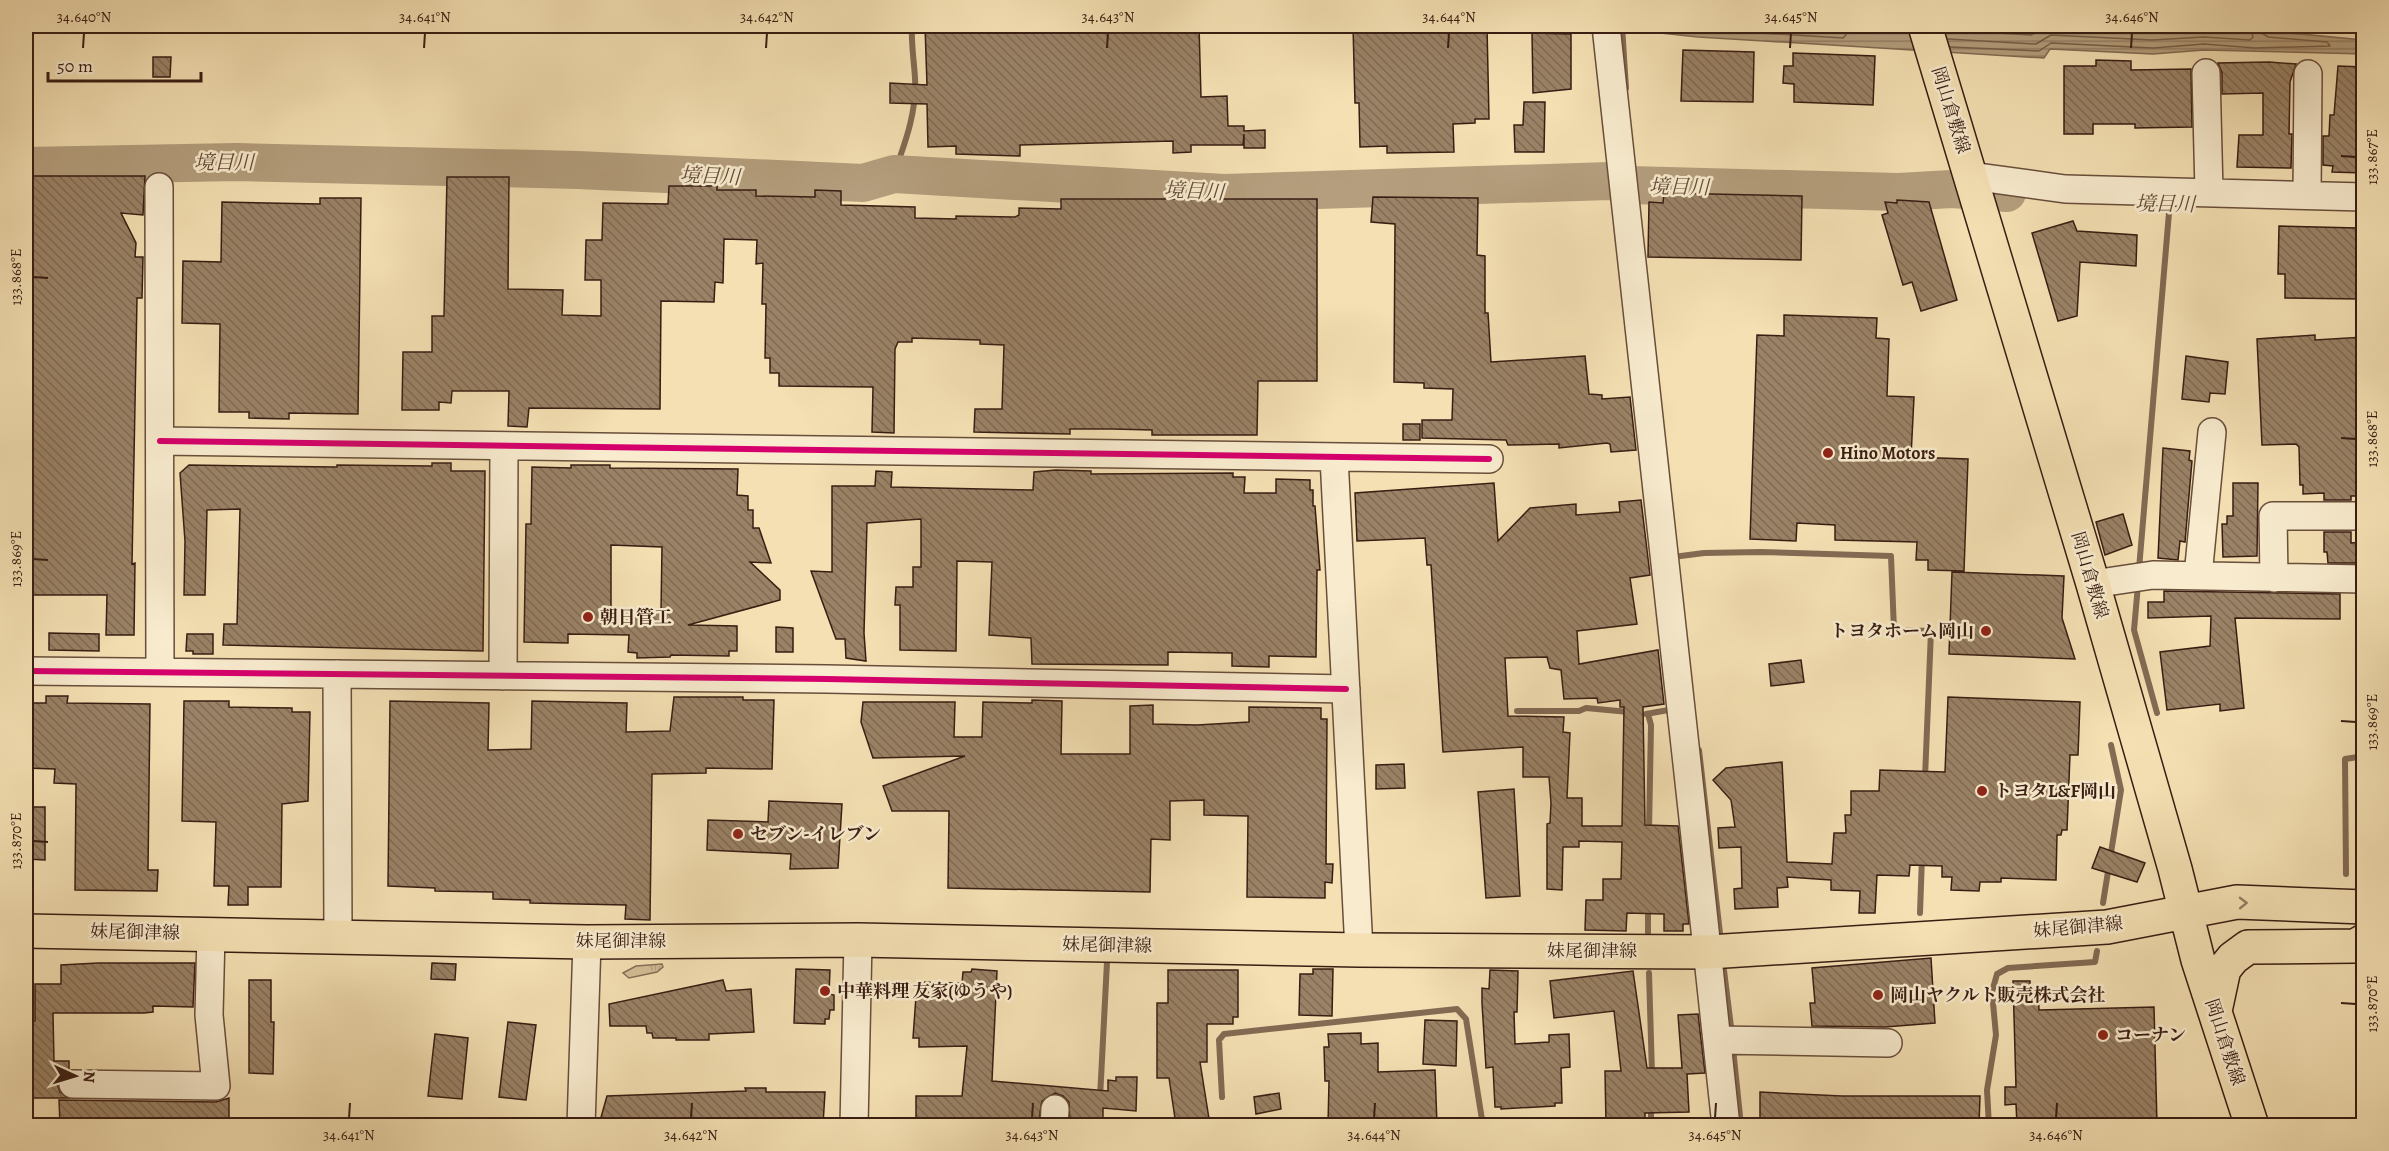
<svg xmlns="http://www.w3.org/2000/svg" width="2389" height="1151" viewBox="0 0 2389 1151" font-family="Alegreya,'Noto Serif JP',serif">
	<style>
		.grass { fill: url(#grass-tufts); stroke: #866e56; stroke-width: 1.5 }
		.water { fill: url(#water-rules); stroke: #836a53; stroke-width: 1.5 }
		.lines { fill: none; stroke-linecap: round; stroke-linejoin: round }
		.shore { stroke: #765e48; stroke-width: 1.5 }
		.stream { stroke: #836a53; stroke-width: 6 }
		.river { stroke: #b49e7d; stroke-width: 38 }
		.building { fill: url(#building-back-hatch); stroke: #391d13; stroke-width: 1.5; fill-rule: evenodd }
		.minor-casing { stroke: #684e3b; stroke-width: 30 }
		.major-casing { stroke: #391d13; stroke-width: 36 }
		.minor { stroke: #f8ebce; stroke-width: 27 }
		.major { stroke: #f4e0b3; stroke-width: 33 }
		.cycleway-casing { stroke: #f8ebce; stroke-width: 10 }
		.cycleway { stroke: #d6006c; stroke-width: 6 }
		.oneway { stroke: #967e63 }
		.ticks { fill: none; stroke: #391d13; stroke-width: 2 }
		.poi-dot { fill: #8f2418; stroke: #f8ebce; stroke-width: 2 }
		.labels { text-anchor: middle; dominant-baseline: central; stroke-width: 5; stroke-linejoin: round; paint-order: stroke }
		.street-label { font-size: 18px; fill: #391d13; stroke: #f8ebce }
		.poi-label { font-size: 18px; font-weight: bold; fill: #391d13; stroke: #f8ebce; text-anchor: start }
		.water-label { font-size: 20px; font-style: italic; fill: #644a38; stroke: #f8ebce }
		.neatline { fill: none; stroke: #391d13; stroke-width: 2 }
		.ticks-label { font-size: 15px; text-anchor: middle; fill: #391d13 }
	</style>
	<defs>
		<pattern id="grass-tufts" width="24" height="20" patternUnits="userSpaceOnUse" patternTransform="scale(1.5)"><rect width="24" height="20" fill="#d4bf98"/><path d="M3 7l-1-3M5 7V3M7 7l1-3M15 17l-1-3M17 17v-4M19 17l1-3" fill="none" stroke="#b7a482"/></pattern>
		<pattern id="water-rules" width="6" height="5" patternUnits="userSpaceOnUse" patternTransform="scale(1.5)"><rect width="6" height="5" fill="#b49e7d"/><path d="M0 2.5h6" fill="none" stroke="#938065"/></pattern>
		<pattern id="building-back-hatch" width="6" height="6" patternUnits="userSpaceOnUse" patternTransform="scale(1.5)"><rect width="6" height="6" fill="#9a8266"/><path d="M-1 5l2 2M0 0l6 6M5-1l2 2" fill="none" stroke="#7f6a53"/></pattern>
	</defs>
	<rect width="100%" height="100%" fill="#f4e0b3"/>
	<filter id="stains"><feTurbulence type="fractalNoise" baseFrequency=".00333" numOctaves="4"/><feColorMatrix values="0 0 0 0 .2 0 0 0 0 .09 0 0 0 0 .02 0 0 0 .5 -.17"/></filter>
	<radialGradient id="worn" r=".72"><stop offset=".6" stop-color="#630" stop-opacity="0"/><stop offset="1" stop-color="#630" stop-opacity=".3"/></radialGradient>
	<path class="grass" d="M662,964l1,3 -6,5 -28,6 -6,-5 13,-7z"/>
	<path class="water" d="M1622,26h129l149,4 38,-4 323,1 8,4 94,9 1,14 -160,-4 -51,4 -103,-5 -6,9 -346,-21 -75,-8z"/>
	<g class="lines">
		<path class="shore" d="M1644,26l199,12 3,-3 -4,-9
			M1736,26l95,4 3,-4
			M1945,30l86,5 20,-9 101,5 52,-3 34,2 3,-4
			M1948,39l88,5 15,-9 101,5 52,-3 46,3 3,-3 -3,-11
			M1950,47l89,4 12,-8 102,5 51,-4 51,4 75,-2 -3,-4 -59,-5 -8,-5 -2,-6"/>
		<path class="stream" d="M1622,26l4,62
			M894,174c11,-31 23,-62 21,-96 -1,-18 -4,-34 -3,-52
			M1673,557l31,-4 57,-1 130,4 3,74 37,1 -6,147
			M2139,569l31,-368
			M2138,585l-4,45 23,83
			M1517,711h62l7,-3 43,4
			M1646,714l28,-5
			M1648,714l3,11 -2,106
			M1699,750l22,192
			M2346,874l-1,-115 19,-3
			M2103,903l18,-113 -10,-45
			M1648,907v26
			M1920,913l2,-56
			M1723,962l9,73
			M1649,973l3,101
			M1733,1048l8,78
			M1222,1097l-3,-57 5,-6 233,-25 9,10 17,107
			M1100,1098l7,-136
			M1651,1126v-21
			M1989,1126l-2,-36 9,-55 -4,-43 5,-18 11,-6 87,-6 2,-11"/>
		<path class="river" d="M26,166l211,-4 341,8 285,13 31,-9 330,19 386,-12 20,4 268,7 54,-3 55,4"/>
	</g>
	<path class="building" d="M925,26h274l2,71 26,-1 1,30h16v5l21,-1v18h-21v-14l-1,11h-52v7l-18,1v-12l-153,4v11l-64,-2v-8l-28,1 -1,-43 -37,-1v-20l37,2z
		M1353,26h27v2l107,-2 2,93h-14v4l-22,1 1,28 -67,1v-7l-27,1 -1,-44h-4z
		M1532,33l39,1v55l-38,4z
		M1683,50l71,2 -1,50 -72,-1z
		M1793,53l82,3 -2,49 -79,-3v-18l-11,-1 1,-17h9z
		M153,57h18l-1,20h-17z
		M2096,60l35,1v9l60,-1 1,58 -57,1v-4h-42v10h-29v-68h32z
		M2269,62l27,2 -6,18 -1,52h3l-1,34 -54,-1 2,-32h24v-42l-41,1v-21l-4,-10z
		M2338,66l26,1v30h-3l-4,59h7v17l-32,-1 1,-6 -10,-1v-29h6l1,-21h4z
		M1524,102h21l-1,50h-29l-1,-27h9z
		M26,176h119l-2,39 -22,-2 15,30 -1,14h8l-1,41h-5l-5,266 3,-1 -1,72h-28l1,-40h-81z
		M447,177h62l-1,112 55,1 -1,25 39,1v-36h-16l1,-40h16l1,-37 65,1 1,-18h48v4h39v6l59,1v-7l26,1v14l74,2v11l41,1v-3l59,1 4,-2v-7l42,1v-10h256v182h-59l-1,54h-105v-5l-40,-1h-42v5l-96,-2 1,-23h27l2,-64 -24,-1v-4l-68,-2v4h-14l-3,7 -1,84 -22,-1 1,-45 -94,-1v-13h-9v-15h-5l1,-54h-4l1,-41 -7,1 1,-24 -33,-1 -1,44 -8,-1 -1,20 -53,-1 -1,108 -131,-1 -2,19 -19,-1 1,-35h-57l-1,12 -12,-1v8h-37l1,-58h29v-36h12z
		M1664,193l138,3 -1,64 -153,-3 1,-55 14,1z
		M1373,197l105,1 -1,57 8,1v57h3l3,49 94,-6 4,38 13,1v4l28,-2 6,53 -25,2 -1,-8 -3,-1 -48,5v-4l-51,1 -2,-5 -84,-2v-18h30l1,-31 -29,-1v-5l-30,-1 1,-158 -24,-2z
		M320,198h41l-3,216 -69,-1v6l-40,-1v-6h-30l1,-88 -38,-1 1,-62 38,1 1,-60 98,2z
		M1897,200l32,2 28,98 -36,11 -9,-29 -9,3 -21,-70 6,-2 -3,-11 12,1z
		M2073,221l4,10 60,4 -1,31 -56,-4 -3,54 -19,5 -26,-88z
		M2279,226l78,2v44h7v18h-4v9l-75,-1v-24h-7z
		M1784,315l93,3 -1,20 13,1 -2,57 27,1 -3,60 57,2 -4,112 -36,-1v-10h-12l1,-18 -82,-2v-15l-38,-2 -1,18 -46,-2 7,-204 27,1z
		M2315,335v5l49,-3v91h-7l3,68h-9v4h-27v-7l-21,1v-9h-3l-1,-38 -3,-3 -34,1 -5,-106z
		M2186,356l42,6 -3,32 -15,-1 -1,9 -27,-3z
		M1403,424h17v16h-17z
		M2163,448l27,3 -1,9 3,1 -7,81 -5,-1 -2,19 -20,-2z
		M432,463h19v8h34l-2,180 -260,-6 1,-21h13l3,-115 -33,1 -2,85h-21l1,-54 -5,-68 9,-8 148,2v-2l95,1z
		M571,465h39v3l128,1 -1,26 11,1v14h5v18h6l12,35 -21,-1 30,28v10l-92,25 49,1v25h-8v5l-58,-1 -1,2 -33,1v-5l-9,-1 1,-17 -61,-1v9l-44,-1 2,-118h5l1,-57 39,1zM611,545l51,2 -1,64 -50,-1z
		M1056,470l35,1v3l142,-1v4h12l-1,16h32v-14l34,1v10h3v16h2l5,64h-3l-1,87 -47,-1v11l-37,-1v-13l-64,-1v13l-136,-1 -1,-26 -42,-3 3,-73 -35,-1 -1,90 -56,-1v-45h-5l1,-18h17v-20h8v-48l-54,4 -3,110 2,28 -20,-3 -1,-19h-9l-25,-68 21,1v-86h43l1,-15 16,1 -1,15 142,3 1,-18z
		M1494,483l4,58 32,-33 46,-4v11l44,-3 -1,-10 22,-2 9,75 -20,3 7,46 -60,7 2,33 79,-14 6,54 -21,3 2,118 33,1 11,98h-6v7h-19v-17l-37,-1 -1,18 -41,-1 1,-30h17v-21h18l1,-37 -43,-1v6h-16l-1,43 -15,-1v-65l3,-1 1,-20 -2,-26h-26v-30l-80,5 -12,-187h-4l-2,-27 -68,3 -2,-48zM1547,657l3,11 11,2 3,29 33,-1 1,5 22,-3v7h4l-2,119h-40v-28h-15l3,-65 -7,-1 1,-15 -56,-1 -3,-58z
		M2233,483h25l-1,73 -34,1 -1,-33h5v-8h6z
		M2123,514l9,31 -27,10 -9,-33z
		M2324,532h27v11l13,-1v21h-36l-1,-11h-3z
		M1952,572l112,4 -2,42 13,41 -126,-5z
		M2164,591l176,3v25l-105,-1 9,90 -24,3v-7l-53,6 -7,-58 50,-6 1,-30 -63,2v-16h16z
		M776,627l17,1v24h-17z
		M49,633l50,1v17l-50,-1z
		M187,634h26v20h-20v-3h-7z
		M1801,660l3,22 -33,4 -2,-22z
		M46,696h22l-1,7 83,1 -2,166h10l-1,21 -82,-1 1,-106 -22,-1 1,-14 -29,-1v-65h20z
		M674,697h69v3h31l-2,69 -66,-1v5l-54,1 -2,146 -25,-1 1,-14 -96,-2v-3l-37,-1v-7l-58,-1v-3l-47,-2 2,-185 99,2 -1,47 43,-1 1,-48 95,2 -1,29 44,-1z
		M1948,697l132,5 -2,53h-8l-3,75h-5l-1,5h-4l-1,45 -55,-2v4h-21l-1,9 -28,-1 1,-13h-10v-11l-32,-1 -1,11 -32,-1 -2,38h-16l1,-22 -29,-1v-10l-44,-3 1,10 -11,1 1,19 -43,2 -1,-20 8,-1 -1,-41 -22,1 -1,-20 17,-1 -4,-27 -18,-20 13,-12 56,-6 5,100 45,2 2,-31h12l-1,-18h6v-24h28l1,-21 65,2z
		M1032,700l30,1 -1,53h69v-48l23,-1v19l44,1 52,-3v-15l72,1v11h6l-1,145h7l-1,19 -7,-1v16l-78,-1 1,-81 -44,-1v-15l-34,1v39l-19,-1 -1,53 -202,-4 1,-77h-57l-9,-25 82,-30 -92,2 -12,-36 2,-20h92l-1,35h28l1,-35 49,1z
		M184,701h45v6l63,1v4h18l-2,89 -26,3 -1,83h-33v18h-20l1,-19h-15l2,-64 -34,-1z
		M1404,764l1,24 -29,1v-24z
		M1514,789l6,107 -34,2 -8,-106z
		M769,801l73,3 -4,64 -48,1 1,-15 -84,-4 1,-30 60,2z
		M26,807h19v53l-19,-1z
		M2100,847l45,16 -8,19 -45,-14z
		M1931,958l4,65 -50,4 -73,-1 -2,-23h5l-3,-35z
		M98,963h97l-2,44 -40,-1v6l-9,1h-91l1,48h15v8l-9,6 -3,9 3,8 8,6h-42v-77h9v-37h26v-19z
		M432,963l24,1 -1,16 -24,-1z
		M796,969l34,1 -1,24 5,1v15h-4l-1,9h-4v5l-31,-1z
		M972,969l25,2 -5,110 116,10v-11l8,1v-4h21l-1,34 -33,-3v17h-33l-1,-23 -6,-6 -8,-3 -13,8 -4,24h-122v-29h46l5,-50 -48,1v-9h-6l4,-56 45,1 1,-11h8z
		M1313,969h20l-1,47 -33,-1 1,-41h13z
		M1168,970h70v47h-5v7h-26v38h-7l10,63h-34l-7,-47h-12v-75h11z
		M1490,970l28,1 -1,41h-3l1,32 34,-2v-7l20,-1 1,33 -9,1 1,35h-7v3l-54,3v-2h-6l-2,-40 -7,1 -4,-65v-15l7,1z
		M1633,971l14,97h35l-4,-53 20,-1 7,59 -18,1 2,38 -44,1v8l-11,-1v5h-28l-1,-54h16l-7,-60 -60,7 -4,-37z
		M249,980h22v42h3l-1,52 -24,-1z
		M723,980l3,11 25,-2 3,43 -45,2v6h-33v-2h-23l-1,-5h-5l-1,-7h-36l-1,-22z
		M2013,981h17v8l8,-1 1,22 115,-3 3,118h-140l-1,-21 -11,1v-18h11z
		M1425,1020l32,1 -1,45 -33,-2z
		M508,1022l28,3 -10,75 -27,-3z
		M1361,1033v11l17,-1v29l57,-2 2,55h-109l1,-44h-4l-1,-34h5l-1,-13z
		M435,1034l33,4 -6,61 -34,-3z
		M745,1088h21v4h59l-2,33h-212v-5l-11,1 7,-25 139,-5z
		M1760,1092l82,4h138l-1,29 -76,-3 -143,2z
		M1279,1093l2,16 -25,5 -2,-17z
		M229,1098v27h-169l-1,-25 157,2z"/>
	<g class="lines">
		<g class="minor-casing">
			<path id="minor" d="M1606,26c38,366 82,733 120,1100
				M2206,73l3,119
				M1971,176l94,13 299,8
				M159,187l1,485
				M2307,195l1,-121
				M160,441l1329,18
				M1334,457l25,493
				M2198,576l14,-144
				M2274,578l-1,-62h91
				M2093,584l60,-9 211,4
				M26,671l801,8 519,10
				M337,674l1,261
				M503,676l1,-230
				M1717,1040l171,3
				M73,1084l143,2 -7,-71 2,-82
				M581,1126l6,-184
				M854,1126l4,-186
				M1054,1126l1,-17"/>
		</g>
		<g class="major-casing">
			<path id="major" d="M1925,26l168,558 82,285 23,91 54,166
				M26,931l561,11 271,-2 501,10 350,2 398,-25 130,-25 127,5
				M2215,1011l9,-42 9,-11 15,-11 107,-1 9,-5"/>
		</g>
		<use href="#minor" class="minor"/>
		<use href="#major" class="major"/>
		<g class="cycleway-casing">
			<path id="cycleway" d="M160,441l1329,18
				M26,671l801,8 519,10"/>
		</g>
		<use href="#cycleway" class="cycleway"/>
	</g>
	<defs><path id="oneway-chevron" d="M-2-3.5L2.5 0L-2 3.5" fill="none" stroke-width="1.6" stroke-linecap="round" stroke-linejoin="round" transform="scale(1.5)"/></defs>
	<use class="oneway" href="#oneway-chevron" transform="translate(2243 903) rotate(-1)"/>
	<path class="ticks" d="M83,48l1,-15M424,48l1,-15M766,48l1,-15M1107,48l1,-15M1448,48l1,-15M1790,48l1,-15M2131,48l1,-15M2341,156l15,1M33,277l15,1M2341,438l15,1M33,559l15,1M2341,721l15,1M33,841l15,1M2341,1003l15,1M349,1118l1,-15M691,1118l1,-15M1032,1118l1,-15M1374,1118l1,-15M1715,1118l1,-15M2056,1118l1,-15"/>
	<g class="poi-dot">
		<circle cx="1828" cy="453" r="6"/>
		<circle cx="588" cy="617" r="6"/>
		<circle cx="1986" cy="631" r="6"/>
		<circle cx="1982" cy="791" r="6"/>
		<circle cx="738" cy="834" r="6"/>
		<circle cx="825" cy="991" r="6"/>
		<circle cx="1878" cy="995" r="6"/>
		<circle cx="2103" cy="1035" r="6"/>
	</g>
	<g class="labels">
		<g class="street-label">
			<text transform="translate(1951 110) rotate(73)">岡山倉敷線</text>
			<text transform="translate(2090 575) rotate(74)">岡山倉敷線</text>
			<text transform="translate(2078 927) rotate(-5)">妹尾御津線</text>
			<text transform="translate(135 932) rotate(1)">妹尾御津線</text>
			<text x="621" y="941">妹尾御津線</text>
			<text transform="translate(1107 945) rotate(1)">妹尾御津線</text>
			<text x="1592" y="951">妹尾御津線</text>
			<text transform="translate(2225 1042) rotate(72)">岡山倉敷線</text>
		</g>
		<g class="poi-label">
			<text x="1840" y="453">Hino Motors</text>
			<text x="600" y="617">朝日管工</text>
			<text x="1974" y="631" text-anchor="end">トヨタホーム岡山</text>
			<text x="1994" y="791">トヨタL&amp;F岡山</text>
			<text x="750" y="834">セブン-イレブン</text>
			<text x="837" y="991">中華料理 友家(ゆうや)</text>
			<text x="1890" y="995">岡山ヤクルト販売株式会社</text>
			<text x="2115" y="1035">コーナン</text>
		</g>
		<g class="water-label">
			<text x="224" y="162">境目川</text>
			<text transform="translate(710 176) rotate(3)">境目川</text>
			<text transform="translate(1679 187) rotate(1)">境目川</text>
			<text transform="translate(1194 191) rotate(3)">境目川</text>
			<text transform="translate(2165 204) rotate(1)">境目川</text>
		</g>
	</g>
	<rect width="2389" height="1151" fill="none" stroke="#f4e0b3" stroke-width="66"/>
	<g transform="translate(75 1076) rotate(94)" stroke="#f8ebce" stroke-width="4.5" paint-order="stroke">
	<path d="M0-4.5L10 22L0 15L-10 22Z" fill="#391d13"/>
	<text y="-9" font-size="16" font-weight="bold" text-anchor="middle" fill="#391d13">N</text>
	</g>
	<path d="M48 72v9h153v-9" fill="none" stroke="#391d13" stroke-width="3"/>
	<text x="57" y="72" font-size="18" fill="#391d13" stroke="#f8ebce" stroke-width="4.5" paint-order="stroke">50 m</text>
	<rect x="33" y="33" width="2323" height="1085" class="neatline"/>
	<g class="ticks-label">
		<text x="84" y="22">34.640°N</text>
		<text x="425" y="22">34.641°N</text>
		<text x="767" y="22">34.642°N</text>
		<text x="1108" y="22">34.643°N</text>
		<text x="1449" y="22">34.644°N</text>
		<text x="1791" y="22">34.645°N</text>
		<text x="2132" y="22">34.646°N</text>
		<text transform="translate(2372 157) rotate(-90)" y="5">133.867°E</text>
		<text transform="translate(16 277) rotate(-90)" y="5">133.868°E</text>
		<text transform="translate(2372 439) rotate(-90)" y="5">133.868°E</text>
		<text transform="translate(16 559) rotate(-90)" y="5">133.869°E</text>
		<text transform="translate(2372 722) rotate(-90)" y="5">133.869°E</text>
		<text transform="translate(16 841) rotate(-90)" y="5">133.870°E</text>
		<text transform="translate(2372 1004) rotate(-90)" y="5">133.870°E</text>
		<text x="349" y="1140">34.641°N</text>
		<text x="691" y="1140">34.642°N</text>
		<text x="1032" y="1140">34.643°N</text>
		<text x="1374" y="1140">34.644°N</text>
		<text x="1715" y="1140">34.645°N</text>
		<text x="2056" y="1140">34.646°N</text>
	</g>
	<rect width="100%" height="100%" filter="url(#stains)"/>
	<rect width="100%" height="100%" fill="url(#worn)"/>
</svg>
